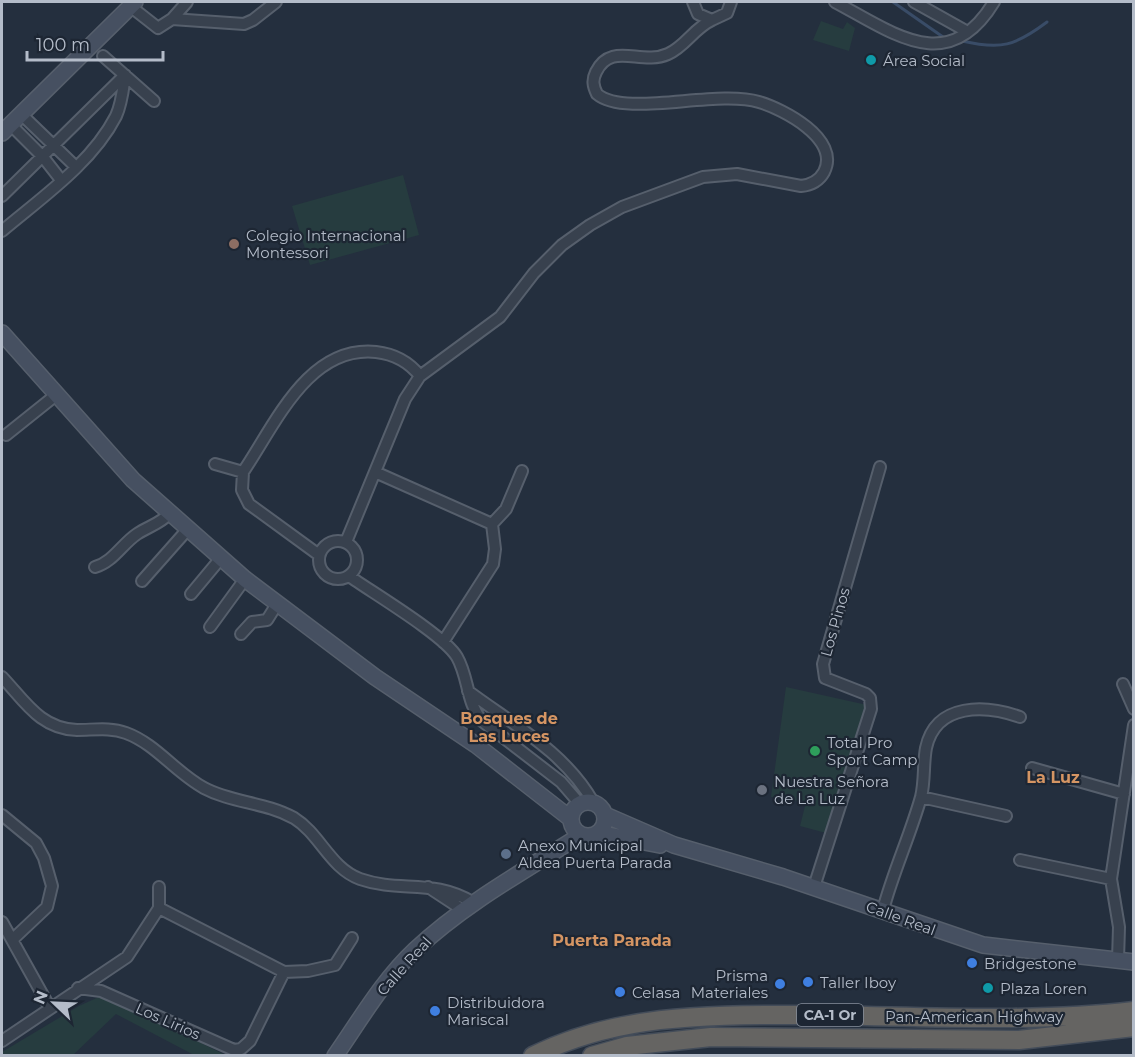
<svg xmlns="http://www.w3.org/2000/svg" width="1135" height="1057" viewBox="0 0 1135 1057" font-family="Montserrat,sans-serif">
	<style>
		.green { fill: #263c3f }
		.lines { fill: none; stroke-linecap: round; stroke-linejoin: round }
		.stream { stroke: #394c67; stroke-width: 3 }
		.minor-casing { stroke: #565f6c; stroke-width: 14 }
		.secondary-casing { stroke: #565f6c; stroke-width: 18 }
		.trunk-casing { stroke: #434c59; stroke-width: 21 }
		.minor { stroke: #38414e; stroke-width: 10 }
		.secondary { stroke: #465061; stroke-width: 15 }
		.trunk { stroke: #656462; stroke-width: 18 }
		.culture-dot { fill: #0f9aa8; stroke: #1d2633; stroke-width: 2 }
		.education-dot { fill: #8d6e63; stroke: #1d2633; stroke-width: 2 }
		.leisure-dot { fill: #2e9e5b; stroke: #1d2633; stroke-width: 2 }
		.worship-dot { fill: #6b7280; stroke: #1d2633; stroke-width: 2 }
		.service-dot { fill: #5c6f8a; stroke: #1d2633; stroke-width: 2 }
		.shop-dot { fill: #3f7fe0; stroke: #1d2633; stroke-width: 2 }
		.labels { text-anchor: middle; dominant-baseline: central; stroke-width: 4.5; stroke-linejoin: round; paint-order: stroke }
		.shield { fill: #1d2633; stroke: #878f9c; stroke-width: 1.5 }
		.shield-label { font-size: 14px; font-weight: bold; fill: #b4bcc9 }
		.poi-label { font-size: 15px; fill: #b4bcc9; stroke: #1d2633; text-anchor: start }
		.street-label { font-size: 15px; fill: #b4bcc9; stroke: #1d2633 }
		.neighbourhood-label { font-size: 16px; font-weight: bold; fill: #d59563; stroke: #1d2633 }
	</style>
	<rect width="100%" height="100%" fill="#242f3e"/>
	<path class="green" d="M821,21l22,8 4,-7 8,6 -6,23 -36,-11z
		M403,175l16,60 -109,30 -18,-59z
		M786,687l81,18 -41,128 -26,-7 6,-24 -35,-5z
		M101,996l20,7 104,52h-31l-78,-41 -43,41 -71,1v-4l77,-46z"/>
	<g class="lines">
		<path class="stream" d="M893,2l50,35
			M962,41c39,9 53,5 85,-19"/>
		<g class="minor-casing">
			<path id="minor" d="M693,2l5,12 14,6 15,-7 4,-11
				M835,2c57,30 113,76 159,0
				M914,2l52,29
				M130,6l28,22 14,-9 15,-17
				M172,19l72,5 9,-4 23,-18
				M103,56l51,45
				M21,114l55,53
				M11,125l32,32 18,23
				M2,196l123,-121
				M2,231c39,-33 90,-68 114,-115 6,-13 7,-27 9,-41
				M6,435l50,-40
				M215,464l28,8
				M375,472l117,52
				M319 560a19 19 0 1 1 38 0a19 19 0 1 1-38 0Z
				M346,542l59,-143 15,-23 80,-59 34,-44 28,-28 28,-20 32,-18 81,-30 34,-3 64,12c10,-1 18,-5 23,-14 17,-33 -41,-63 -65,-70 -43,-13 -134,16 -162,-8 -4,-8 -5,-14 -1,-22 15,-31 45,-6 72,-18 18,-8 26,-26 44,-34
				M319,555l-70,-51 -7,-14 1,-18c32,-47 65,-127 133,-120 18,2 33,10 44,24
				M95,567c18,-5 27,-23 42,-33 12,-8 23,-10 33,-21
				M349,576c24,17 95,59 108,81 12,21 9,45 25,64l79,61 19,22
				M142,581l46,-52
				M191,594l30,-36
				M210,627l35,-48
				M241,634l11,-12 15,-2 10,-16
				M443,642l50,-78 2,-15 -3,-25 14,-15 16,-38
				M2,677c22,23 38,52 75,53 17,0 33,-3 49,3 30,11 50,40 78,55 28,15 61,14 90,30 26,16 36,50 66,61 40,14 73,-1 114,24
				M1123,684l11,25
				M468,691c44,33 97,61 125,111
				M1032,768l92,26
				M921,797l85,19
				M2,815l34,28 8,15 8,28 -5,21 -35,33
				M1020,860l91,19
				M428,887l35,23
				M814,887l57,-178 -1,-11 -4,-4 -41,-16 -2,-14 57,-197
				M159,908l125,64 24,-1 27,-6 17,-27
				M883,910c10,-38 27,-74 38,-113 4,-16 2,-33 5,-49 10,-46 60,-43 94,-31
				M2,922l48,86
				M1118,960l1,-33 -8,-48 23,-154
				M78,988l23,3 133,59 7,-1 9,-8 34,-69
				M2,1041l125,-84 32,-49v-21"/>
		</g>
		<g class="secondary-casing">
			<path id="secondary" d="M2,133l133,-131
				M2,333l131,147 112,99 130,98 101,68 95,74
				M571 819a17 17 0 1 1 34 0a17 17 0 1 1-34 0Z
				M605,815l69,30 109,32 200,68 151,17
				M598,833l62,12
				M335,1056c25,-36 48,-76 80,-106 49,-46 109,-79 166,-115"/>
		</g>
		<g class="trunk-casing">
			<path id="trunk" d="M533,1056c83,-41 169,-41 259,-41 112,0 230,9 342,-4
				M592,1056l35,-10 84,-9 308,3 115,-13"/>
		</g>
		<use href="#minor" class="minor"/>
		<use href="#secondary" class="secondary"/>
		<use href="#trunk" class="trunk"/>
	</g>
	<g class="culture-dot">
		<circle cx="871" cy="60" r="6"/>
		<circle cx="988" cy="988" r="6"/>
	</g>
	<circle class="education-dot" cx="234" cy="244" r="6"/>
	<circle class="leisure-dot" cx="815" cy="751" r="6"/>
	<circle class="worship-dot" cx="762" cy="790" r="6"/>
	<circle class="service-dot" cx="506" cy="854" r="6"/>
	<g class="shop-dot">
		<circle cx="972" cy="963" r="6"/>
		<circle cx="808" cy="982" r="6"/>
		<circle cx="780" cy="984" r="6"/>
		<circle cx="620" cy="992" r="6"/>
		<circle cx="435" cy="1011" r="6"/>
	</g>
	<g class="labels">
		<rect class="shield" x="797" y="1004" width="66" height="22" rx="4.5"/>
		<g class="shield-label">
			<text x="830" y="1015">CA-1 Or</text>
		</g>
		<g class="poi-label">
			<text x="883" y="60">Área Social</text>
			<text x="246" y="235">Colegio Internacional<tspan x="246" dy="17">Montessori</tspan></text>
			<text x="827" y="742">Total Pro<tspan x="827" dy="17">Sport Camp</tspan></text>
			<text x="774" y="781">Nuestra Señora<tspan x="774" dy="17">de La Luz</tspan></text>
			<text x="518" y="845">Anexo Municipal<tspan x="518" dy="17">Aldea Puerta Parada</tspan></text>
			<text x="984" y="963">Bridgestone</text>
			<text x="768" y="975" text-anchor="end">Prisma<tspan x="768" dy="17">Materiales</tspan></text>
			<text x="820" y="982">Taller Iboy</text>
			<text x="1000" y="988">Plaza Loren</text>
			<text x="632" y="992">Celasa</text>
			<text x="447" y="1002">Distribuidora<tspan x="447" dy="17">Mariscal</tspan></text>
		</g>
		<g class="street-label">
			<text transform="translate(835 622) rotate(-74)">Los Pinos</text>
			<text transform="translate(901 918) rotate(20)">Calle Real</text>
			<text transform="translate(404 966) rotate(-48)">Calle Real</text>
			<text x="974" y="1016">Pan-American Highway</text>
			<text transform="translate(168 1021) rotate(24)">Los Lirios</text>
		</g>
		<g class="neighbourhood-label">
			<text x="509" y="718">Bosques de<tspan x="509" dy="18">Las Luces</tspan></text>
			<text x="1053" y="777">La Luz</text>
			<text x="612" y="940">Puerta Parada</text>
		</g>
	</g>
	<rect width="1135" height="1057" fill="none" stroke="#b4bcc9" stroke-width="6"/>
	<g transform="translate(54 1003) rotate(293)" stroke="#1d2633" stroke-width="4.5" paint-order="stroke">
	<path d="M0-4.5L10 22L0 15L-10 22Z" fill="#b4bcc9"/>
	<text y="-9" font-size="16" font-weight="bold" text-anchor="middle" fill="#b4bcc9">N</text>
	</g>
	<path d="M27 51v9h136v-9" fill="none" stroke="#b4bcc9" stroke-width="3"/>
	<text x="36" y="51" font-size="18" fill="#b4bcc9" stroke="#1d2633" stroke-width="4.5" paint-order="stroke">100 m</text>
</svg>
